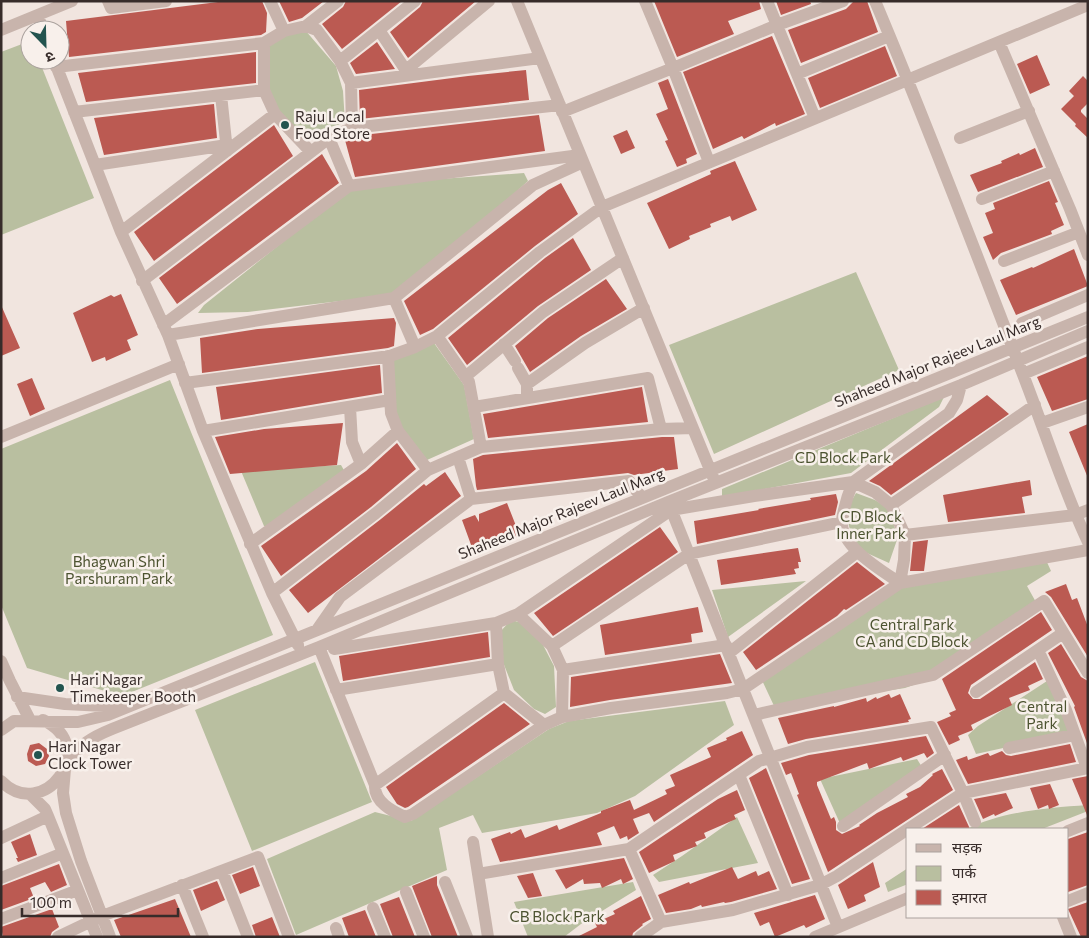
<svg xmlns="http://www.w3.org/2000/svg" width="1089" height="938" viewBox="0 0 1089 938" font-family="Commissioner,'Noto Sans Devanagari',sans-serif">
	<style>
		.green { fill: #b9bfa0 }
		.building { fill: #bb5a52 }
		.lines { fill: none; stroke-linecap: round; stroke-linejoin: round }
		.minor { stroke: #c8b4ac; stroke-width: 12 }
		.poi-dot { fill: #23544f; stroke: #f8f0eb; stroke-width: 2 }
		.labels { text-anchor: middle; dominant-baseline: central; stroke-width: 5; stroke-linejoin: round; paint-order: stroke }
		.poi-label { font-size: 15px; fill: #372c2a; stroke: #f8f0eb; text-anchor: start }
		.street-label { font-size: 15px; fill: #372c2a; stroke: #f8f0eb }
		.park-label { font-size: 15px; fill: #4c5330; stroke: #f8f0eb }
	</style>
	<rect width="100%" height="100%" fill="#f1e5df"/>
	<path class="green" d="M305,30l31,36 7,25 2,32 -23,6 -17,10 -25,-27 -11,-22 -1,-44 18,-10z
		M30,41v19h9l55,138 -93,37v-183z
		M524,173l4,8 -32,29 -105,85 -143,17 -50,1 6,-8 145,-116 63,-8z
		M856,272l43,98 -185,84 -45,-109z
		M434,343l30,42 10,54 -47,21 -24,-31 -9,-18 -1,-51z
		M170,380l103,255 -151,61 -95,-28 -26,-63v-156z
		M944,397l-5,10 -88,66 -129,24v-8z
		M341,465l4,7 -78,54h-3l-23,-55z
		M856,493l19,7 13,8 10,29 -9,26 -31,-14c-10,-23 -16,-33 -2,-56z
		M1046,560l5,11 -24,15 10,18 -101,73 -31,11 -130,20 -14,-30 138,-97z
		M806,581l-78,56 -16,-47z
		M511,620l12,3 19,20 12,23 2,41 -11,7 -11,-5 -20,-19 -17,-43 3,-15z
		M315,662l57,140 -120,49 -57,-141z
		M1047,681l25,52 -96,21 -8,-19 10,-9z
		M725,701l9,24 -99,71 -38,17 -115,20 -9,-18 -34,13 8,42 -151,65 -29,-76 108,-47 36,9 138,-92 20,-8z
		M917,759l5,8 -80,61 -22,-49z
		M1087,805l1,6 -46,18h-75c36,-18 81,-21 120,-24z
		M737,817l21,46 -99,19 -6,-7 29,-19z
		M908,868v16l-20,8 -3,-9z
		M633,882l3,8 -55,34 -17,13h-36l-14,-35z"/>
	<path class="building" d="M226,1h36l5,12 -1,19 -5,3 -192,22 -3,-36z
		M279,1h45l-22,17 -13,4z
		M346,1h56l-60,48 -20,-25 21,-17z
		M423,1h53l-68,57 -18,-26 30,-25z
		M654,1h105l2,8 -33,12 6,13 -57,23z
		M776,1h34l1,3 -30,11z
		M854,1h13l11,31 -77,31 -13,-33 58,-21z
		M772,36l33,78 -29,12 -1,-3 -31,16 -2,-3 -29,13 -30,-77z
		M377,42l18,27 -39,5 -6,-11z
		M885,46l12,30 -77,32 -12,-30z
		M256,52v31l-170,19 -8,-29z
		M1037,55l13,30 -20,9 -13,-30z
		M526,70l3,30 -169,19 -1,-29 109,-14z
		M1083,76l5,5v22l-7,7v2l7,7v19l-13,-12 1,-2 -15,-15 13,-13 -5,-5z
		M668,79l29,75 -11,5 1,4 -10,4 -12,-26 3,-1 -12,-26 12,-5 -10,-26z
		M214,104l3,34 -113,17 -10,-37z
		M539,115l6,36 -190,26 -10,-37 9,-4z
		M274,125l19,31 -139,105 -20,-29z
		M627,130l8,18 -14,6 -8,-18z
		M1035,148l8,19 -65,25 -8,-17 32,-12 -1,-2 18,-8 1,2z
		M322,154l17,29 -162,121 -18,-26z
		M735,161l22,49 -25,11 -2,-5 -20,8 1,3 -22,9 1,3 -21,10 -22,-46 64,-29 -1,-3z
		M1049,181l9,21 -3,1 9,22 -13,6 1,3 -51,19 -8,7 -10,-23 10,-4 -8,-20 10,-4 -2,-6z
		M561,183l17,31 -43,32 -102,83 -13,6 -16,-34 144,-111z
		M573,238l18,32 -53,36 -71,59 -19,-27 97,-80z
		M1074,249l14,37 -72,29 -16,-35 32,-13 1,1z
		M606,279l21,30 -46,27 -51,36 -15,-26 33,-28z
		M121,294l17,41 -11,5 4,10 -25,11 -1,-4 -13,5 -19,-49 38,-18 3,2z
		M1,305l19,43 -19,8z
		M394,318l2,5 -2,23 -6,2 -186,25 -2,-35 58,-9z
		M1088,356v43l-36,12 -15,-34z
		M380,365l2,28 -161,27 -5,-33z
		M32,378l13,31 -15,7 -13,-32z
		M642,387l6,35 -160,16 -5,-24z
		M987,395l22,19 -118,81 -11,-9 -11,-5z
		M343,423l-6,42 -107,9 -15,-37 49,-8z
		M1088,424v54l-19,-46z
		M662,437h12l4,32 -44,6 -6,-2 -151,17 -1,-4 -3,-27 10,-4z
		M397,443l19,26 -45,38 -90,69 -20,-30 105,-75z
		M445,472l16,24 -153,117 -19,-23 92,-71 43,-35 2,2z
		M1030,480l2,15 -10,2 3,16 -77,9 -5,-27z
		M836,494l2,8 -3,13 -138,29 -3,-23 65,-11 -1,-1 53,-9 -1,-2z
		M507,503l13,33 -46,17 -12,-33 13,-5 4,7v-8z
		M660,527l18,25 -125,84 -19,-23z
		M928,540l-4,31h-14l3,-29z
		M798,548l3,14h-3l1,6 -5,1 2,5 -75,11 -4,-25z
		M857,562l28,22 -39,26 -2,-1 -7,7 -81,54 -13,-18z
		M1066,584l6,16 5,-2 11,29v30l-37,-60 -6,-5z
		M698,607l5,25 -12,2 1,8 -87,13 -5,-30z
		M1041,612l11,18 -81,55 -3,8 5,6h7l55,-37 8,17 -15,7 2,4 -21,8 3,7 -41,20 2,5 -15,6 2,4 -11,5 -12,-23 14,-6 -2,-3 7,-3 -14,-31z
		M488,632l2,25 -147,24 -4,-25z
		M1061,644l20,33 7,4v65l-14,-39 1,-1 -27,-53z
		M720,654l12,29 -122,17 -40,7 1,-30z
		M889,694l2,4 9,-4 11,25 -3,1 1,2 -103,17 -18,5 -10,-26 56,-12v1l32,-9 1,4 9,-5 1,2z
		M504,703l26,21 -122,83 -3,1 -8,-4 -11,-17z
		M742,731l11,24 -99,67 -5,-9 -16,6 6,14 -11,7 -1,-4 -7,3 -6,-13 -17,7 5,12 -102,17 -9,-23 19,-7 1,2 10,-5 4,9 32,-13 2,5 42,-17v-2l29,-11 4,10 33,-16 -2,-4 10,-4 -5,-11 41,-18 -4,-9 20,-8 -1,-2z
		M926,736l8,17 -7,5 -3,-5 -21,8 -2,-4 -32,12 -2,-6 -50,19v3l14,34 3,-2 2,5v8l6,4 18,-8 -1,-1 18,-12 31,-16 -2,-3 14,-7 13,-12 -1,-1 10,-5 11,21 -125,82 -31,-77 2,-1 -8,-21 -5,2 -5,-12 28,-8z
		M39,743l8,6 2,7 -4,8 -9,2 -8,-5 -1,-7 3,-9z
		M1070,744l6,18 -108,22 -12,-24 11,-4 1,4 20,-7 2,3 12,-5 4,4 5,1z
		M766,768l44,111 -18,5 -43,-106z
		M1088,776v39h-1l-15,-36z
		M1050,784l9,21 -10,4 -1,-4 -10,4 -8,-21z
		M737,790l8,20 -11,5 2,4 -32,14 2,5 -11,4 2,4 -24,9 2,6 -26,12 -10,-21 79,-53z
		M1006,793l7,15 -18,8 -1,-2 -11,5 -9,-20z
		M959,805l11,24h-48z
		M1088,832v53l-20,7v-53z
		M30,834l7,21 -19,7 -2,-4h2l-7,-16z
		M624,858l9,21 -10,5 -2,-5 -19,9 -2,-5 -16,1 -1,-5 -17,10 -11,-19z
		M873,862l7,25 -16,8 2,6 -18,8 -10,-24z
		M59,864l8,21 -16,7 -6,-10 -15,6 4,10 -33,12v-24z
		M253,867l7,19 -20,8 -8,-19z
		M732,867l6,12 18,-8 2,5 11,-5 8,18 -46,13 -6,1 -1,-1 -22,5 -1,-2 -10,4 -25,4 -8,-18 31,-13 1,2z
		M533,873l9,23 -14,2 -11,-22z
		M437,876v9l21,52h-26l-20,-51z
		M217,881l8,19 -24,11 -8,-21z
		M815,895l10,24 -19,9 -2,-3 -29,12 -6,-15 -9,4 -6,-13z
		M641,896l10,23 -9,5 1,1 -10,8 -1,4h-55l20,-10 -2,-4 20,-9 -2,-3z
		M399,897l16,40h-22l-13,-33z
		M175,899l16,38h-70l-7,-17z
		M1088,902v35h-7l-13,-28z
		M52,909l7,18 -7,5 -2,5h-47l-2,-10z
		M365,910l11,27h-27l-7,-19z
		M272,917l8,20h-24l-4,-12z"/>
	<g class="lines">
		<path class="minor" d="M108,1l3,7 55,-7
			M270,1l14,30
			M517,1l196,476
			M767,1l48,117
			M875,1c52,123 99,247 147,371 22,56 40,115 66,170
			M38,16l5,14
			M306,26l32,-25
			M1,30l71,-29
			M379,30l30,45
			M999,42l71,167 18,46
			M54,60l67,172 47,103 35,96 69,162 26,52
			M340,61l75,-60
			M56,67l208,-24 20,-12 22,-5 11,4 23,31 11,22 1,45 -23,10 -18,14 -36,-38 -11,-24v-47
			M406,70l83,-69
			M797,74l92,-38
			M351,83l189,-25
			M221,95l6,56
			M74,112l190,-22
			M562,112l111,-44 -28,-67
			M352,128l208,-23
			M329,138l20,48
			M960,138l69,-27
			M709,162l-36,-94 104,-43 66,-24
			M95,165l132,-20
			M982,199l72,-28
			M121,232l154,-118
			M1004,261l75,-29
			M142,281l169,-129
			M394,298l21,49
			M1022,323l66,-28
			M163,325l186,-139 231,-31
			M168,335l226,-37 139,-113 50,-23
			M504,344l11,17
			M388,356l3,57 7,18 30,39 53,-23 -12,-65 -32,-46
			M518,368l9,16
			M1023,374l65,-27
			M465,377l78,-65 80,-54
			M185,383l205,-27 25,-9 22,-11 103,-84 62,-45 486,-202
			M527,398v-14l58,-41 59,-35
			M350,407l2,35 9,22
			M474,407l174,-29 13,51
			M1042,423l46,-16
			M203,431l187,-31
			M1,437l178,-73
			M481,447l180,-18 32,-1
			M458,457l13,42 158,-18 13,17
			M853,482l22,10 16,13 14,30 -1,25 -4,23c-19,-13 -61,-37 -58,-63 2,-13 6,-26 11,-38z
			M669,504l169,423
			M891,505l144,-100
			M905,535l170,-20 13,-5
			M250,544l111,-80 37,-33
			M272,593l104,-80 52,-43
			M518,614l34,32 11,24
			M317,630l23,-33 131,-98
			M726,645l-163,25 -1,47 49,-9 116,-15 16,-4 157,-106 188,-33
			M552,646l137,-92 153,-32
			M319,647l56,138
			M334,649l162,-26
			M1038,650l28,60 21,58
			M729,653l128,-101
			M1,661l9,20 20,39
			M336,690l162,-26
			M976,692l87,-59
			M504,693l-129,92c-1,17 17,26 30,32l8,-3 131,-89 18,-8
			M17,697l48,7 59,3
			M754,715l179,-40 111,-74 44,72
			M544,725l-40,-32 -6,-29 -2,-41 22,-9 153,-104 83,-14 99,-14 96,-69 8,-13 4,-15
			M1,730l13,-9 64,1 30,-7 980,-398
			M1009,748l65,-13
			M67,764c14,-20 23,-26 45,-35l207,-82 349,-145 293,-117 127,-54
			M65,769l-2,24 3,20 15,48 29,76
			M739,775l49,120
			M1,781c42,43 100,-34 42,-61
			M30,794l15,15 3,7 49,121
			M843,826l102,-71
			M908,829l55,-36 125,-25
			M1068,831l20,-8
			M1,838l47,-22
			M473,842l15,95
			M629,849l32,73
			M222,871l26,66
			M478,874l151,-25 130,-88 48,-14 124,-20 32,66 12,29
			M1,878l62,-25
			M445,882l22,55
			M182,885l21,52
			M406,892l18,45
			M1068,901l20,-8
			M373,908l12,29
			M1063,917l8,20
			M1,919l77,-29
			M336,928l3,9
			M58,937l44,-21 156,-59 31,80
			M640,937l21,-15 72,-12 87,-25 17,-9 71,-47
			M815,937l93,-39"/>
	</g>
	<g class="poi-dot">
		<circle cx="285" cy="125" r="5"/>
		<circle cx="60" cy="688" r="5"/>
		<circle cx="38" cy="755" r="5"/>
	</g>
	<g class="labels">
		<g class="poi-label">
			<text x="295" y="116">Raju Local<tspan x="295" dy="17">Food Store</tspan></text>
			<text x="70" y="679">Hari Nagar<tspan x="70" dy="17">Timekeeper Booth</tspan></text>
			<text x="48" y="746">Hari Nagar<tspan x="48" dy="17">Clock Tower</tspan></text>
		</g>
		<g class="street-label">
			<text transform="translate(937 361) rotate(-22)">Shaheed Major Rajeev Laul Marg</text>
			<text transform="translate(561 513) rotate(-22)">Shaheed Major Rajeev Laul Marg</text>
		</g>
		<g class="park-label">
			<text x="843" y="457">CD Block Park</text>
			<text x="871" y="516">CD Block<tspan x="871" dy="17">Inner Park</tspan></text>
			<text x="119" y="561">Bhagwan Shri<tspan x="119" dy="17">Parshuram Park</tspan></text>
			<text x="912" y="624">Central Park<tspan x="912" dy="17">CA and CD Block</tspan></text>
			<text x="1042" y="706">Central<tspan x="1042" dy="17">Park</tspan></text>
			<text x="557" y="916">CB Block Park</text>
		</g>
	</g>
	<rect width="1089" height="938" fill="none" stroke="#372c2a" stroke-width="5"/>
	<rect x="906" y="828" width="162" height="90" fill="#f8f0eb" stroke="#aba29e"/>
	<rect x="916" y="844" width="25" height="8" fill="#c8b4ac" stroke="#aba29e"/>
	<text x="952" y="853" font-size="15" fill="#372c2a">सड़क</text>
	<rect x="916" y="866" width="25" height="15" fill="#b9bfa0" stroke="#aba29e"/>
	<text x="952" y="878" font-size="15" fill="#372c2a">पार्क</text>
	<rect x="916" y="890" width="25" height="15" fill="#bb5a52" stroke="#aba29e"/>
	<text x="952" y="903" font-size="15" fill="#372c2a">इमारत</text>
	<g transform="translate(45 45) rotate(157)"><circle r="24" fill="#f8f0eb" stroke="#aba29e"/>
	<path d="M0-4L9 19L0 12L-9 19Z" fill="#23544f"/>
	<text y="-8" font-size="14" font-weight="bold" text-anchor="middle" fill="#372c2a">उ</text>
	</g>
	<path d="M22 908v8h156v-8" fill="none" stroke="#372c2a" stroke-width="2.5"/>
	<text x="30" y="908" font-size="15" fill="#372c2a" stroke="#f8f0eb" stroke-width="4" paint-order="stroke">100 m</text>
</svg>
